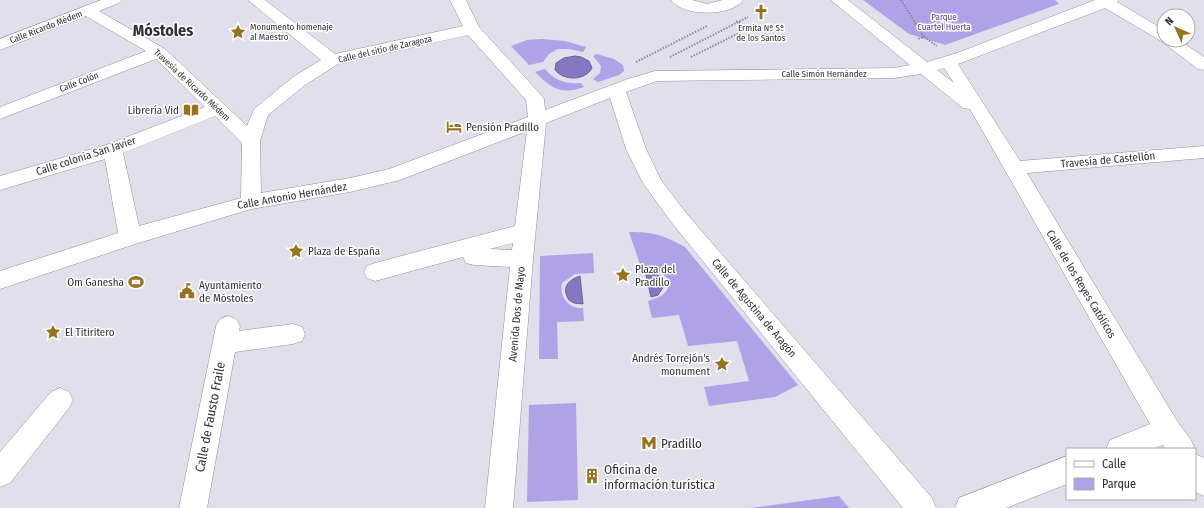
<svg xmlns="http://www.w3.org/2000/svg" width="1204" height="508" viewBox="0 0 1204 508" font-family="'Fira Sans Condensed',sans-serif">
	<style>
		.green { fill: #b0a2e6 }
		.water { fill: #8776c1; stroke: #6d6197 }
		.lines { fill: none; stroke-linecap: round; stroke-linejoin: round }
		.minor-casing { stroke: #918f9a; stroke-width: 1 }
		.path { stroke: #8b8a93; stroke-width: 2; stroke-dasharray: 1.5 1.5; stroke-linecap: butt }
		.minor { fill: #fff; fill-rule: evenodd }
		.labels { text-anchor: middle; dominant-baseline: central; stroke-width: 3; stroke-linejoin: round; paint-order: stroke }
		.far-park-label { font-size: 9px; fill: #5c419d; stroke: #fff }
		.far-street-label { font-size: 9px; fill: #313035; stroke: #fff }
		.far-poi-label { font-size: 9px; fill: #313035; stroke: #fff; text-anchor: start }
		.poi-label { font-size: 11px; fill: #313035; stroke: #fff; text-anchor: start }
		.street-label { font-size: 11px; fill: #313035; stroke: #fff }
		.near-street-label { font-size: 13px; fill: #313035; stroke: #fff }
		.near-poi-label { font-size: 13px; fill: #313035; stroke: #fff; text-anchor: start }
		.far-town-label { font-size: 16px; font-weight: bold; fill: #313035; stroke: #fff }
	</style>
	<rect width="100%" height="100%" fill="#e1dfeb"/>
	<path class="green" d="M863,0h192l4,4 -114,41 -36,-11z
		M542,39l23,2 21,6 -3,5 -14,-3h-11l-9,5 -6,8 -14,3 -18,-19 16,-6z
		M597,54l17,5 9,6 1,6 -5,4 -21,7 -5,-3 7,-6 1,-7 -8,-10z
		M545,69c10,12 21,15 36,14l3,4c-24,8 -32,2 -49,-15z
		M629,232c25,0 34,3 56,15l113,138 -23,12 -66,9 -5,-19 45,-6 -12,-40 -49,5 -9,-31 -27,3 -4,-17c13,-4 19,-6 22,-20 -9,-10 -16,-13 -29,-14z
		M593,253l1,20 -19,1 -13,9c-3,14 7,26 21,25l1,13 -27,1 1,37h-19l1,-103z
		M576,403l2,97 -51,2 2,-97z
		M839,496l10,12h-98z"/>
	<path class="water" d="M575,56l6,1 8,4 3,7c-7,13 -28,13 -37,2l1,-7 8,-5z
		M645,271c10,0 18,5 19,15l-6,9 -7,2z
		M580,276l3,28 -9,-1 -5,-3c-8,-12 -1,-20 11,-24z"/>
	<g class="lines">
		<g class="minor-casing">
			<path id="minor" d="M101,0h21l-3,3 -20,8 66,38 82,77 7,-17 39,-32 28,-17 -73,-60h17l70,54 128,-28 -13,-26h16l13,27 62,68 3,4 1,11 83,-31 27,-8 239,-3 16,-3 -79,-65h17l79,62 30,-9 138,-53h24l-2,2 47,28v10h15l25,17v13l-6,-1 -37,-28 -56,-33 -147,56 62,97 184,-15v12l-177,15 150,248 14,19 4,9h-30l-2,-4 -11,4h-46l4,-9 40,-16 -180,-315 -7,-1 -42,-34 -27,4 -237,3 -31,11 20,57 15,31 25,33 246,285 4,10h-33l-231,-285 -29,-40 -17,-34 -16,-51 -64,25 -13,136 -20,249h-28l25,-241 -36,-2 -8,-2 -3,-6 -88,24 -8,-3 -3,-6 3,-6 8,-3 140,-37 12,-95 -127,49 -50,12 -99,17 -116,35 -135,45v-18l118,-38 -13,-74 -105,31v-14l106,-31 99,-38 -49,-48 -156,60v-12l146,-56 -60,-35 -86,34v-11zM468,35l58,65 2,17 -139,52 -39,9 -89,15 -1,-52 8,-26 37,-30 33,-21zM944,68l10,15 -17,-13zM215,116l27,27 -1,55 -102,28 -16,-73zM513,243l-1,7 -22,-1z
				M671,0h21l15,4 16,-4h20c-12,17 -60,17 -72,0z
				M228,316l8,3 4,7 -1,5 54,-7 9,3 3,7 -3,7 -9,3 -58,8 -28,156h-28l37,-182 4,-7z
				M60,388l9,4 4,8 -4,8 -59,75 -10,4v-35l51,-60z
				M1195,454l9,4v38l-9,-4z
				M1067,456v28l-61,24h-51l4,-10z"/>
		</g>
		<path class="path" d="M901,0l23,37 -6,2
			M924,37l13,9
			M670,57l78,-40
			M691,57l58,-29 -13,-7
			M636,62l71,-36"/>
		<use href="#minor" class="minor"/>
	</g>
	<defs>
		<g id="church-bare" transform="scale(1.2)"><path d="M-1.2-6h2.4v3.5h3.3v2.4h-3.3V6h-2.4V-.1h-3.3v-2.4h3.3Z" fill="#98721c" stroke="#fff" stroke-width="2.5" paint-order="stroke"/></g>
		<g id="sight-bare" transform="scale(1.2)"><path d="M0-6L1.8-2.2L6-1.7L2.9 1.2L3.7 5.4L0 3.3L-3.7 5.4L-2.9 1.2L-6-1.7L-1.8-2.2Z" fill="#98721c" stroke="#fff" stroke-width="2.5" paint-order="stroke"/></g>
		<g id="library-bare" transform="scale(1.2)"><path d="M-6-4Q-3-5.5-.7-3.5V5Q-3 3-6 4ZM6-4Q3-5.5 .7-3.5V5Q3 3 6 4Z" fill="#98721c" stroke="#fff" stroke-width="2.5" paint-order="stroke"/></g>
		<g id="hotel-bare" transform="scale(1.2)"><path d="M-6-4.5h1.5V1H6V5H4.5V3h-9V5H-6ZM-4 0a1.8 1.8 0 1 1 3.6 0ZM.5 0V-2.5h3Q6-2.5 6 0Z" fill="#98721c" stroke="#fff" stroke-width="2.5" paint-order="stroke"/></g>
		<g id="stadium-bare" transform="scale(1.2)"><path d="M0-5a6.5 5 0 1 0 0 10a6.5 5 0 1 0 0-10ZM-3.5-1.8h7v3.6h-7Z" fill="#98721c" stroke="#fff" stroke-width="2.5" paint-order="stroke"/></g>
		<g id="civic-bare" transform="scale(1.2)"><path d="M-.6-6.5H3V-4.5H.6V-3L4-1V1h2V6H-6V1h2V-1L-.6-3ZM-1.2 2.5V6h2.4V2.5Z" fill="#98721c" stroke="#fff" stroke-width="2.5" paint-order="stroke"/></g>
		<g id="metro-bare" transform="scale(1.2)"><path d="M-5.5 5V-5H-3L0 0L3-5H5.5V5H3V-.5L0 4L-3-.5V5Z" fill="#98721c" stroke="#fff" stroke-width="2.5" paint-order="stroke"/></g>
		<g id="building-bare" transform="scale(1.2)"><path d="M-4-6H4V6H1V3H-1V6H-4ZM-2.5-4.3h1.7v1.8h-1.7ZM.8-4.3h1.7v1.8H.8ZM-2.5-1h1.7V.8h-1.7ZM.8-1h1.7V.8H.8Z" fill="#98721c" stroke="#fff" stroke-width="2.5" paint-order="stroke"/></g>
	</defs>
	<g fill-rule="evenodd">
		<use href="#church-bare" x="761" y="12"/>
		<use href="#sight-bare" x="238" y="32"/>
		<use href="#library-bare" x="191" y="110"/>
		<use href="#hotel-bare" x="454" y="127"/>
		<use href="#sight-bare" x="296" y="251"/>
		<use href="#sight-bare" x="623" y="275"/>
		<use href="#stadium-bare" x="136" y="282"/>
		<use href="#civic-bare" x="187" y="291"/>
		<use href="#sight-bare" x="53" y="332"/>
		<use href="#sight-bare" x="722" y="364"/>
		<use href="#metro-bare" x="649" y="443"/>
		<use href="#building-bare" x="592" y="476"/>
	</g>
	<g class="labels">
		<g class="far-park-label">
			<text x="944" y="17">Parque<tspan x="944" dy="10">Cuartel Huerta</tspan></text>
		</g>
		<g class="far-street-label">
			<text transform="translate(46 27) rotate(-21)">Calle Ricardo Médem</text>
			<text transform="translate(385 49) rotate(-13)">Calle del sitio de Zaragoza</text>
			<text x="824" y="74">Calle Simón Hernández</text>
			<text transform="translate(79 82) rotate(-21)">Calle Colón</text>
			<text transform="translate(192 85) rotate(43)">Travesía de Ricardo Médem</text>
		</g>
		<g class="far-poi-label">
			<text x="250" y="27">Monumento homenaje<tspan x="250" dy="10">al Maestro</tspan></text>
			<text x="761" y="28" text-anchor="middle">Ermita Nª Sª<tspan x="761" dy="10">de los Santos</tspan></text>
		</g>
		<g class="poi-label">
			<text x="179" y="110" text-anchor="end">Librería Vid</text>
			<text x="466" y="127">Pensión Pradillo</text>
			<text x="308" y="251">Plaza de España</text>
			<text x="635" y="269">Plaza del<tspan x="635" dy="13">Pradillo</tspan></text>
			<text x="124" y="282" text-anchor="end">Om Ganesha</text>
			<text x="199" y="285">Ayuntamiento<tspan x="199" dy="13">de Móstoles</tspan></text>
			<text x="65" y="332">El Titiritero</text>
			<text x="710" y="358" text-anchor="end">Andrés Torrejón's<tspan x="710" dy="13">monument</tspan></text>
		</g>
		<g class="street-label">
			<text transform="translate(86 156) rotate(-18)">Calle colonia San Javier</text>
			<text transform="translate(1108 160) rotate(-5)">Travesía de Castellón</text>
			<text transform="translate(292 196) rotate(-10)">Calle Antonio Hernández</text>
			<text transform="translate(1081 284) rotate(59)">Calle de los Reyes Católicos</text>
			<text transform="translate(754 308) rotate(50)">Calle de Agustina de Aragón</text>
			<text transform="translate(517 314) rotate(-85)">Avenida Dos de Mayo</text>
		</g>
		<g class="near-street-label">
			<text transform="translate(210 417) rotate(-79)">Calle de Fausto Fraile</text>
		</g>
		<g class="near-poi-label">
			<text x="661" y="443">Pradillo</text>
			<text x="604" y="469">Oficina de<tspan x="604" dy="15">información turística</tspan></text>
		</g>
		<g class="far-town-label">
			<text x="163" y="30">Móstoles</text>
		</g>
	</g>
	<rect x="1066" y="448" width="130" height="52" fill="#ffffff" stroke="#adacae"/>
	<rect x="1074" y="461" width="20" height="6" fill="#ffffff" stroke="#adacae"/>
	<text x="1102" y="468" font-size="12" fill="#313035">Calle</text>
	<rect x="1074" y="478" width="20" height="12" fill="#b0a2e6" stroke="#adacae"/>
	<text x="1102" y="488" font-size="12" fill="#313035">Parque</text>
	<g transform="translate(1176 28) rotate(315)"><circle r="19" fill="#ffffff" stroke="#adacae"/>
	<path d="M0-3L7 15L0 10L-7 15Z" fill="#98721c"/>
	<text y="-6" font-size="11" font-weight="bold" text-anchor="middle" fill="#313035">N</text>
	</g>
</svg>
